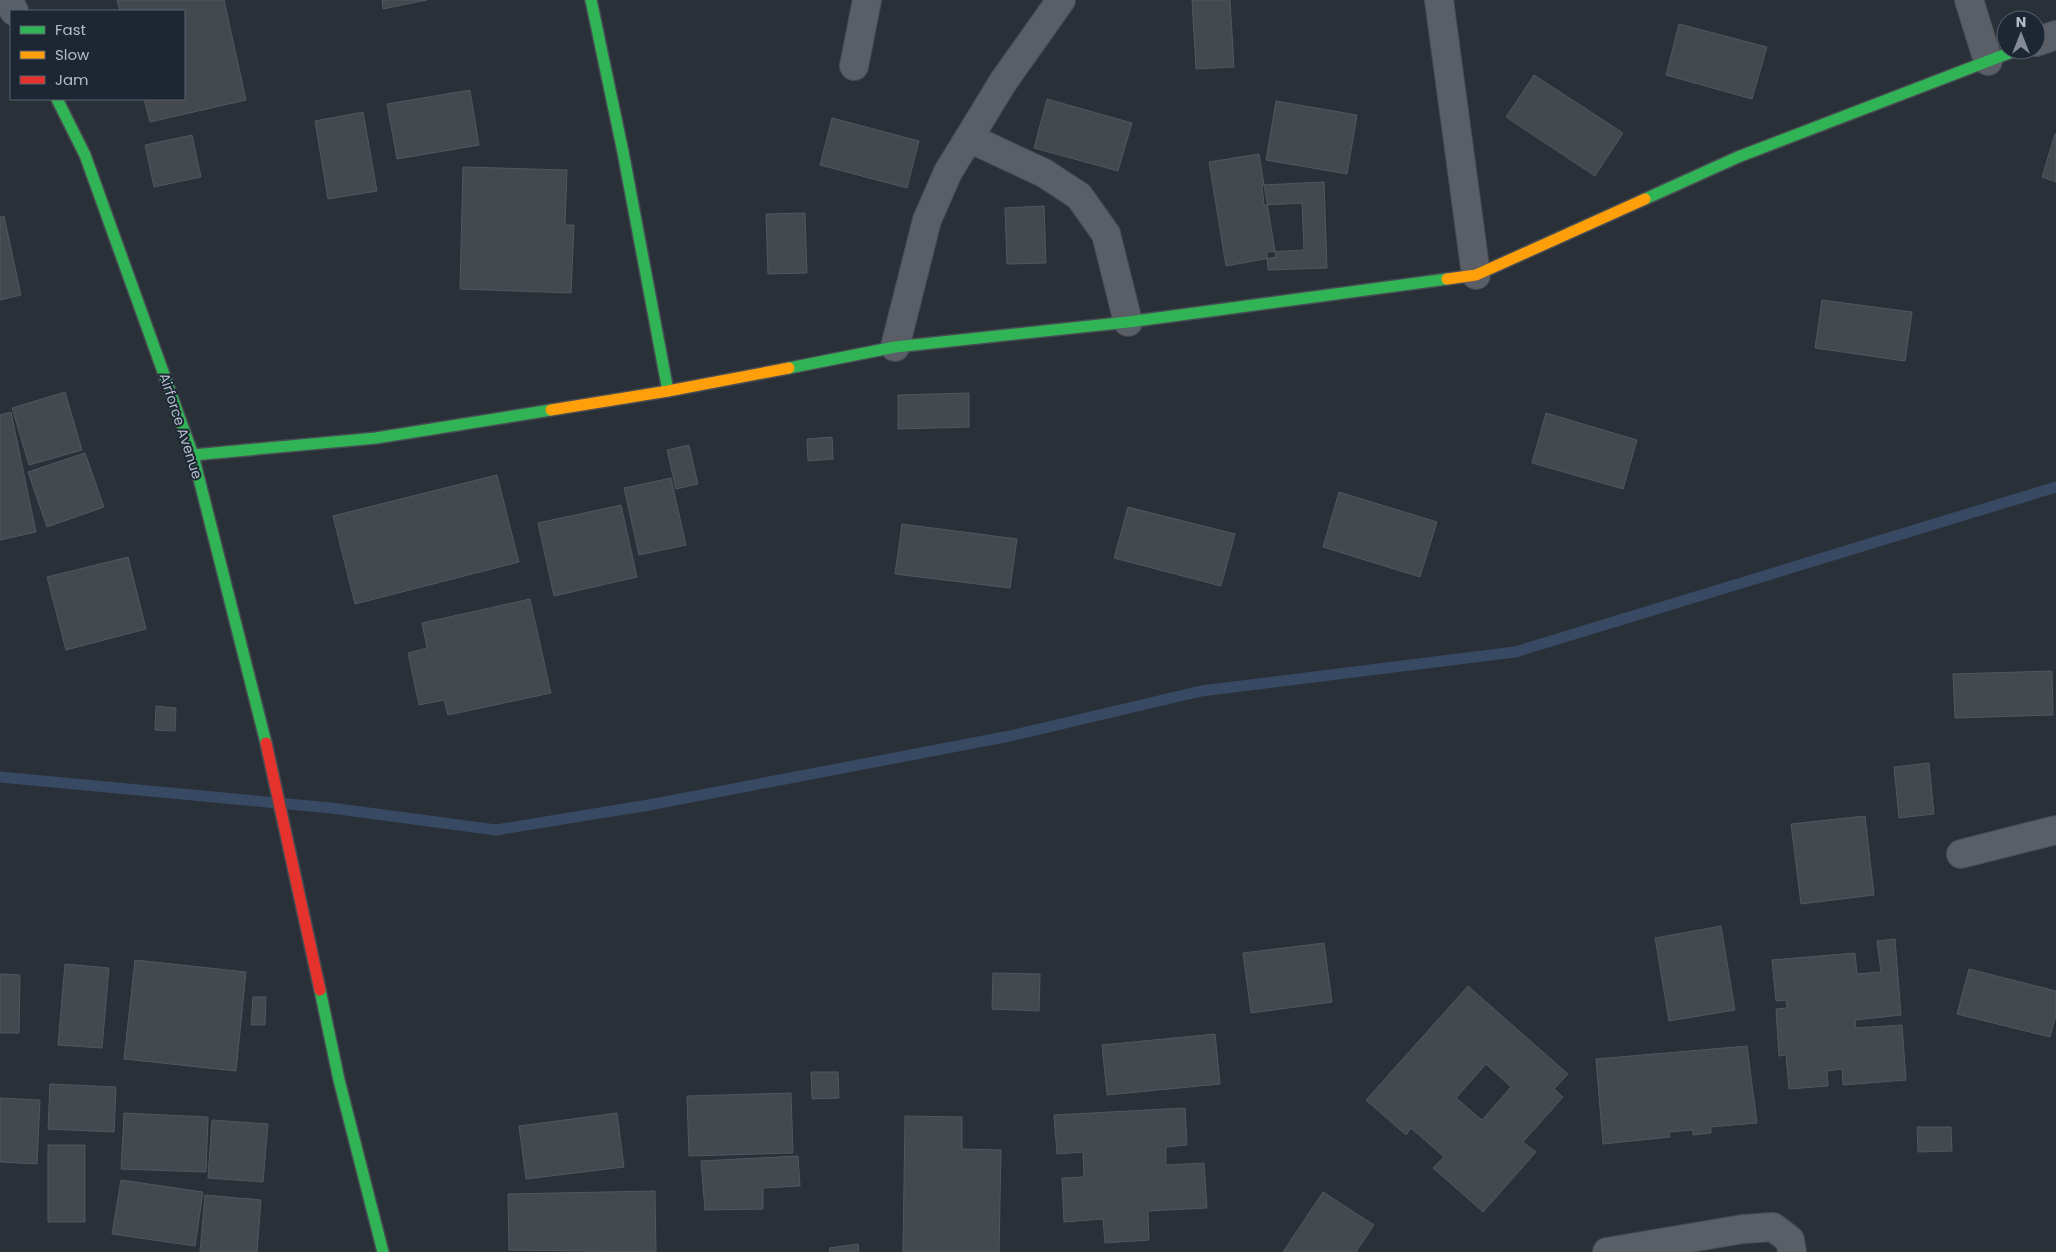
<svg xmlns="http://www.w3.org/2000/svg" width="2056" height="1252" viewBox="0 0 2056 1252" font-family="Poppins,sans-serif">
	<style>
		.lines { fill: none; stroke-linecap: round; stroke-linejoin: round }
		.stream { stroke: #384963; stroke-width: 11 }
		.building { fill: #444950; stroke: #52575f; fill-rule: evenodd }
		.street-casing { stroke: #484c53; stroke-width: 30 }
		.fast-casing { stroke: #484c53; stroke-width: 14 }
		.slow-casing { stroke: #484c53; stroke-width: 14 }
		.jam-casing { stroke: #484c53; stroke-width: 14 }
		.street { stroke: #5a5e66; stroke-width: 28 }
		.fast { stroke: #30b455; stroke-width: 11 }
		.slow { stroke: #ff9f0a; stroke-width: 11 }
		.jam { stroke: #e5322d; stroke-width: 11 }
		.labels { text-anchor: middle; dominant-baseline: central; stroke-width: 4; stroke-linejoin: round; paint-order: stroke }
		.street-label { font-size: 14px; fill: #b4bcc9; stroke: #1d2633 }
	</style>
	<rect width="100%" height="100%" fill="#2a3038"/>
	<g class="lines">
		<path class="stream" d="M0,777l331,31 165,22 153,-25 361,-69 191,-45 314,-39 541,-165"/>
	</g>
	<path class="building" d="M117,0h107l22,100 -96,22 -6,-23h40v-88h-64z
		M382,0h45l-44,9z
		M1192,0h38l4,67 -38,2z
		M1679,24l88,23 -15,52 -86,-24z
		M1534,75l89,58 -28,43 -89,-59z
		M470,90l9,55 -82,14 -10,-55z
		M1047,99l85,24 -14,48 -84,-23z
		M1276,101l81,14 -10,59 -81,-14z
		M363,112l14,79 -49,8 -13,-78z
		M832,118l87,23 -12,47 -87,-23z
		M2055,134h1v48l-14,-5z
		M192,135l9,42 -47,10 -9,-42z
		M1259,154l17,103 -50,9 -17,-104z
		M463,167l104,3 -2,55h9l-3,68 -111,-4z
		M1324,182l3,86 -59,2 -1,-18 37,-2 -2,-47 -38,2 -2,-20z
		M1044,206l2,57 -39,1 -2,-56z
		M805,213l2,60 -39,1 -2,-60z
		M4,216l17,79 -21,5v-83z
		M1822,300l90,12 -7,49 -90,-13z
		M65,392l17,58 -53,15 -17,-57z
		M969,393v34l-71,2v-34z
		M11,412l25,120 -36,8v-125z
		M1546,413l91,27 -14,49 -91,-26z
		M832,437l1,22 -25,2 -1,-22z
		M689,445l9,39 -22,5 -9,-39z
		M85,453l19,54 -57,20 -19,-55z
		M497,475l22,87 -164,42 -22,-88z
		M671,478l15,67 -47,10 -15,-67z
		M1339,492l98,30 -17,55 -97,-30z
		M621,505l16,72 -83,19 -16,-73z
		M1128,507l107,27 -14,52 -107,-28z
		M902,524l115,15 -7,49 -115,-14z
		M128,557l18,72 -80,21 -19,-73z
		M530,599l21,94 -103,22 -4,-15 -25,5 -11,-52 19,-5 -5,-25z
		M2052,671l1,44 -98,3 -2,-44z
		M156,706l20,2 -1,23 -20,-1z
		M1929,763l5,51 -35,4 -5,-51z
		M1865,816l9,79 -73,9 -10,-80z
		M1721,926l14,84 -66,11 -14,-83z
		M1895,939l6,76 -46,5 1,8 46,-3 4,55 -63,5 -1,-16 -15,2 1,15 -39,3 -3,-34 -7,1 -3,-47 11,-1 -1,-8 -10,1 -4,-41 83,-7 2,21 24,-2 -4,-31z
		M1324,943l8,59 -81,11 -8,-60z
		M135,960l111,12 -10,99 -112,-12z
		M65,964l44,4 -7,80 -44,-3z
		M1969,969l87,22v24l-6,22 -93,-23z
		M993,973l47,1 -1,37 -47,-2z
		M0,974l20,1 -1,58h-19z
		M1468,986l100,88 -14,15 9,8 -40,45 13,10 -53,60 -50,-44 11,-11 -33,-29 -5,7 -40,-35zM1486,1064l25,23 -29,33 -26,-22z
		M253,997h13l-1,28h-14z
		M1215,1034l5,50 -113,11 -5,-50z
		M1747,1046l10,77 -46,4v6l-18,2v-5l-24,2 1,5 -67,7 -7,-85z
		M811,1072h27l1,26 -27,1z
		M50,1084l66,3 -2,45 -66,-3z
		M791,1093l2,60 -104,3 -2,-60z
		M0,1098l40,2 -3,64 -37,-2z
		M1185,1108l2,37 -21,2v18l38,-2 3,45 -59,3 1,29 -44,3 -2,-24 -39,3 -2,-44 22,-1 -1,-25 -26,2 -3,-39z
		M124,1113l84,4 -2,55 -85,-3z
		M617,1113l7,54 -98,12 -7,-53z
		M905,1116l57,1v32l39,1 -2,102h-96z
		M212,1120l56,4 -5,58 -55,-4z
		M1917,1127h34l1,24 -34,1z
		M48,1145h37v77h-37z
		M798,1156l2,30 -37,2v21l-58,1 -4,-49z
		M121,1180l82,12 -8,54 -83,-12z
		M655,1191l1,61 -147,-2 -1,-56z
		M1323,1192l51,33 -18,27h-73z
		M205,1195l56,5 -4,52h-57z
		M858,1244l1,8h-29l-1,-4z"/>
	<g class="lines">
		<g class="street-casing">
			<path id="street" d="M8,0l6,11
				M1439,0l37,275
				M1969,0l19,61
				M2036,42l20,-7
				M854,66l13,-66
				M969,138l75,35 35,23 27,38 22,88
				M895,347l32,-127 21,-48 55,-90 58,-82
				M1961,854l95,-24
				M1607,1252l136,-23 30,-2 17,13 2,12"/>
		</g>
		<g class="fast-casing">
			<path id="fast" d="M591,0l32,152 45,239
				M57,99l28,56 108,300 73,288
				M1645,199l93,-42 279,-107
				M789,368l106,-21 233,-25 319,-43
				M193,455l183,-17 175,-28
				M320,990l19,90 44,172"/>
		</g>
		<g class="slow-casing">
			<path id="slow" d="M1447,279l29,-4 169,-76
				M551,410l117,-19 121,-23"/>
		</g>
		<g class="jam-casing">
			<path id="jam" d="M266,743l54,247"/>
		</g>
		<use href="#street" class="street"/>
		<use href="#fast" class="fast"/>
		<use href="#slow" class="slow"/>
		<use href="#jam" class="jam"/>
	</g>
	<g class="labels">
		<g class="street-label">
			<text transform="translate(181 426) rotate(72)">Airforce Avenue</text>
		</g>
	</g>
	<rect x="10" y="10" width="175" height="90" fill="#1d2633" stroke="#59626f"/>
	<rect x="20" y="26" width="25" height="8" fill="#30b455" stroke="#59626f"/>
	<text x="55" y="35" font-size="15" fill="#b4bcc9">Fast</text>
	<rect x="20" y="51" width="25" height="8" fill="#ff9f0a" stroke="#59626f"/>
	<text x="55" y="60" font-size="15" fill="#b4bcc9">Slow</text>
	<rect x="20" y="76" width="25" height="8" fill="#e5322d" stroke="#59626f"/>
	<text x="55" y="85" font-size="15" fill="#b4bcc9">Jam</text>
	<g transform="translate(2021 35)"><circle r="24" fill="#1d2633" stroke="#59626f"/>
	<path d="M0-4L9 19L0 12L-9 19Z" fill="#848b96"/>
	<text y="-8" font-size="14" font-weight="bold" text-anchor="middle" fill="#b4bcc9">N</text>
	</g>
</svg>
